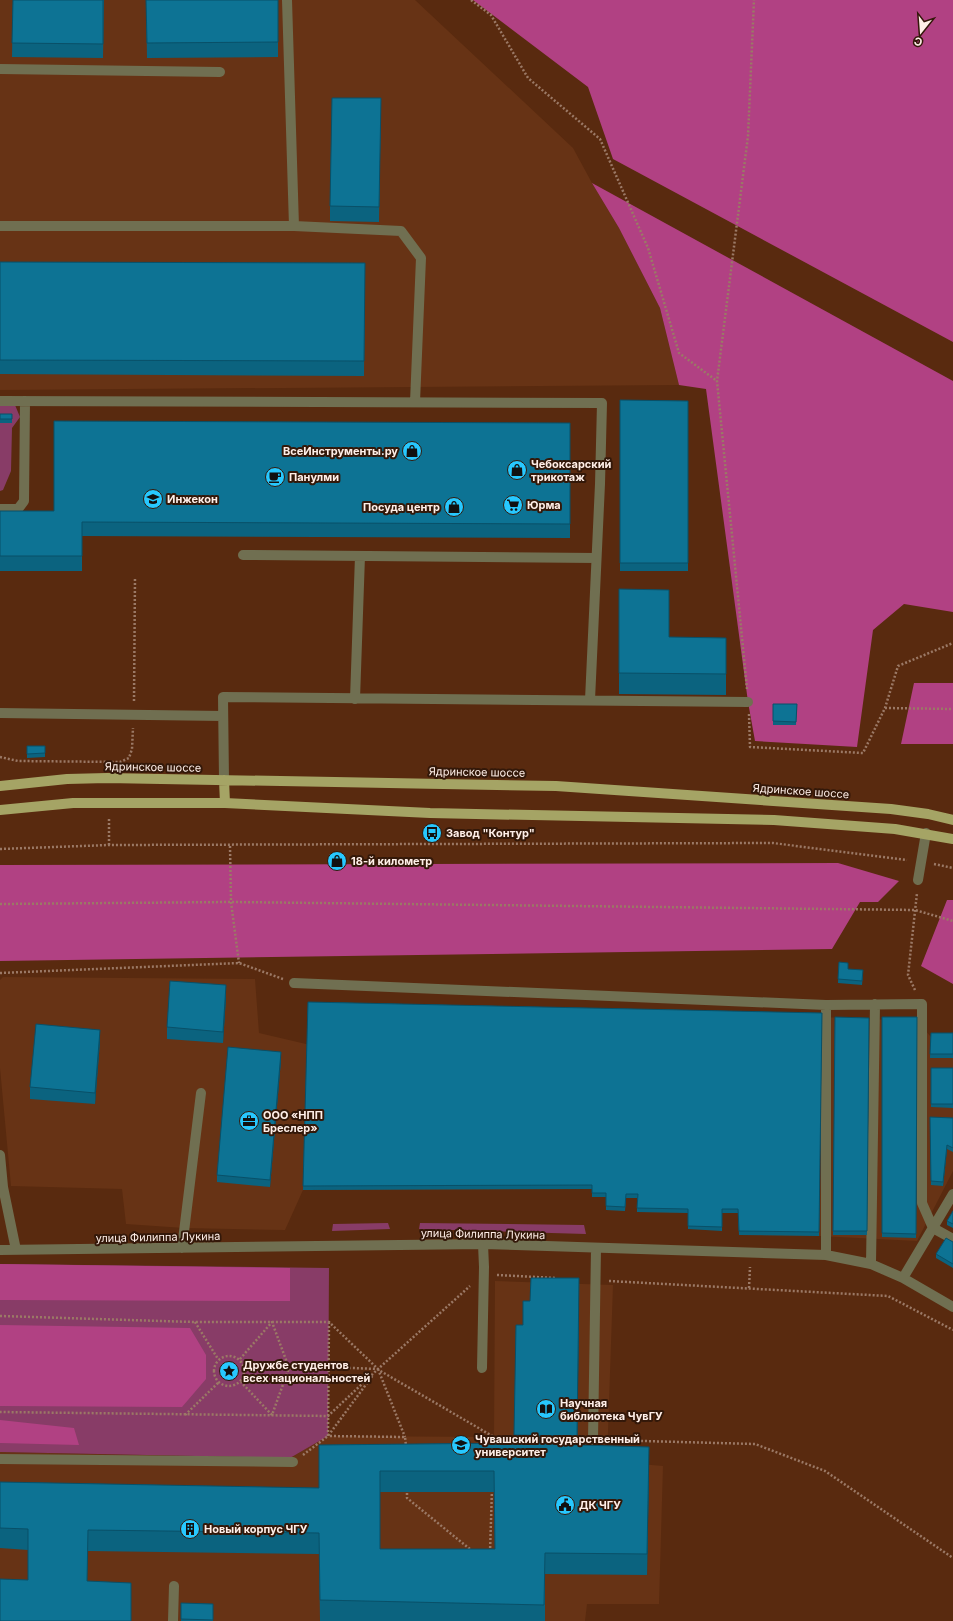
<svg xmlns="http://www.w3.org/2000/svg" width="953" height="1621" viewBox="0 0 953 1621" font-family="Inter,sans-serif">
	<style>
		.built { fill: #673315 }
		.green { fill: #883c67 }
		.forest { fill: #b14183 }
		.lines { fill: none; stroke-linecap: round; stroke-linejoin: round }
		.path { stroke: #9b7966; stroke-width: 2.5; stroke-dasharray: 2 2; stroke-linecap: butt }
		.minor { stroke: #706f51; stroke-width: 10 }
		.major { stroke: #a5a465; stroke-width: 10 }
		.wall { fill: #0b637f; fill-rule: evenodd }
		.shaded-wall { fill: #095068 }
		.building { fill: #0d7394; stroke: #095068; fill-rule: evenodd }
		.labels { text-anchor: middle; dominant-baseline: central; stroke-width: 4; stroke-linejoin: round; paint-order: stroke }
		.poi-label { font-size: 11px; font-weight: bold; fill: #ffefe8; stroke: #331809; text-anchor: start }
		.street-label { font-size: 11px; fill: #ffefe8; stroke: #331809 }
	</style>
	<rect width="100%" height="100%" fill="#592a0f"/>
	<path class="built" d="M0,0h415l158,148 19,35 27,45 41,80 19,77 -679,5z
		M3,977l252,2 4,54 47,11 516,-27 95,4 14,16h22v134l-36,70 -98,-5 -80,-1 -1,-22h-16l-34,16v-16l-51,-1v-14h-11l-1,13 -19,-1v-13h-14v-8l-289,1 -18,40 -101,-2 -58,-4 -4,-35 -111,-3 -11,-118v-88z
		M495,1281l118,4 -6,176 56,5 -4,138h-72l-2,17h-585v-169l290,6 38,-22 166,1z"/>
	<path class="green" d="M0,405h15l5,12 -8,11 -1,43 -8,19 -3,1z
		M388,1223l2,6 -58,2 1,-7z
		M420,1223l164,2 2,9 -167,-5z
		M0,1264l329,4 -1,168 -38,22 -290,-6z"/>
	<path class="forest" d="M473,0h480v342l-340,-183 -25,-72z
		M592,183l361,198v231l-49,-8 -31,26 -16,117 -102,-6 -7,-39 -42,-313 -27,-4 -19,-77 -41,-80z
		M914,683h39v61h-52z
		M838,863l61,18 -21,21h-18l-28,47 -832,12v-96z
		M947,900h6v84l-32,-18z
		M0,1264l290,4v33l-290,-1z
		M0,1325l190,3 16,27v24l-24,28 -182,-1z
		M0,1420l74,8 5,17 -79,-2z"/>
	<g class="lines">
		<path class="path" d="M471,0l20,15 37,63 72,61 48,109 31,105 38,28
			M747,689l-30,-308 31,-245 6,-136
			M134,701l1,-124
			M885,708l68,1
			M749,714l1,33 113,6 22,-45 13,-42 55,-23
			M0,757l18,4 102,1 9,-4 3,-9 1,-21
			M109,819v26
			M230,846l1,56 8,61
			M0,849l109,-4 664,-2 134,17
			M934,864l19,4
			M0,904l231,-2 684,8 38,11
			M0,973l239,-10 44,16
			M915,990l-7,-15 9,-82
			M497,1275l59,3
			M609,1281l279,15 65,34
			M749,1288l1,-21
			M0,1316l194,6h135l49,47 -50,47 -328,-4
			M195,1322l23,37
			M329,1322l-1,114 77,1 1,9
			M214 1371a15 15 0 1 1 30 0a15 15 0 1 1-30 0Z
			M240,1359l32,-37 17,46 -17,47 -31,-33
			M377,1369l117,68
			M378,1369l27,68
			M245,1370l84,-3 49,2 92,-83
			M185,1415l33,-32
			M605,1440l150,4 70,27 128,87
			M494,1446v-9l22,1
			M303,1455l25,-19 45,-61
			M407,1489v9l64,52
			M490,1552l2,-63"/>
		<path class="minor" d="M287,0l7,226
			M0,69l220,3
			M0,226h294l107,5 20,27 -6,144
			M0,401l602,2 -2,81 -10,216
			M0,509h18l6,-8 1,-100
			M243,555l353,3
			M355,699l5,-143
			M0,713l223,3
			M224,780l-1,-83 525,5
			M918,880l8,-47
			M294,983l532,22 96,-1v199l11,25 20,11
			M0,1155l3,32 13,63
			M182,1248l19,-155
			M0,1250l483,-6 343,11 45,9 32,14 50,29
			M826,1255v-250
			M871,1264l4,-260
			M903,1278l50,-84
			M482,1368l2,-101 -1,-23
			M593,1440l3,-192
			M0,1459l293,3
			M173,1621l1,-35"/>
		<path class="major" d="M224,780l1,23
			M0,786l67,-7 40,-1 449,8 335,23 37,5 25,6
			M0,810l73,-7h152l205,10 344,7 121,9 58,10"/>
	</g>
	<path class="wall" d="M13,0h91l-1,58 -91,-1z
		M146,0h132v57l-131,1z
		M381,98l-2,124 -49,-1v-15z
		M0,262l365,1 -1,113 -364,-2z
		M620,400l68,1v170h-68z
		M0,414h12v9h-12z
		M570,423v115l-488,-2v35h-82v-60h54z
		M619,589l50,48 57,1v57l-107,-1z
		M773,704h24l-1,21h-23z
		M27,746h18v11l-18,1z
		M839,962l9,7 15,5 -1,11 -24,-2z
		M226,997l-3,46 -56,-4v-12z
		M308,1002l514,11 -3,223 -80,-1 -1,-22h-16v18l-34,-2v-16l-51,-1v-14h-11l-1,13 -19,-1v-13h-14v-8l-289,1z
		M835,1017l34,1 -2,217h-34z
		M882,1017h35l-1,221 -34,-1z
		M931,1033h22v25h-23z
		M100,1041l-5,63 -65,-5v-12z
		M281,1060l-11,127 -53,-5v-7z
		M931,1068h22v40l-22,-1z
		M930,1117l23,1v34l-6,-3 -4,37 -12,-1z
		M953,1211v17l-6,-3v-4z
		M953,1242v26l-17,-10v-4z
		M579,1307l-2,138 72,23 -2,107 -102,-1v47h-225l-1,-67 -231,-3 -60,29v-30l-28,-2v-66l319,6v-43l195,-2 2,-118h7zM380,1492h114l1,57h-115z
		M181,1603l32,1v17h-32z"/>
	<path class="shaded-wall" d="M226,985v12l-3,46v-11z
		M100,1030v11l-5,63v-11z
		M281,1052v8l-11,127v-7z
		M947,1145v4l-4,37v-4z
		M579,1278v29l-2,158v-29z
		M649,1447v21l-2,107v-21z"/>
	<path class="building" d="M13,0h90v44l-91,-1z
		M146,0h132v42l-131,1z
		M332,98h49l-2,109 -49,-1z
		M0,262l365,1 -1,98 -364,-1z
		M620,400l68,1v162h-68z
		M0,414h12v5h-12z
		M54,421l516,2v101l-488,-2v34h-82v-45h54z
		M619,589l50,1v47l57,1v36l-107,-1z
		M773,704h24l-1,18 -23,-1z
		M27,746h18v7l-18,1z
		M839,962l9,1v6l15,1 -1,11 -24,-2z
		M170,981l56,4 -3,47 -56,-5z
		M308,1002l514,11 -3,219 -80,-1 -1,-22h-16v18l-34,-1v-17l-51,-1 1,-14h-12l-1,13 -19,-1v-13h-14v-8l-289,1z
		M835,1017l34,1 -2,213h-34z
		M882,1017h35l-1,217 -34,-1z
		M36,1024l64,6 -5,63 -65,-6z
		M931,1033h22v21h-23z
		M228,1047l53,5 -11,128 -53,-5z
		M931,1068h22v36h-22z
		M930,1117l23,1v30l-6,-3 -4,37 -12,-1z
		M953,1211v13l-6,-3z
		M946,1238l7,4v22l-17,-10z
		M531,1278h48l-2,158 -63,-1 2,-110h7v-24h7z
		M514,1443l135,4 -2,107 -102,-1 -1,52 -224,-5 -1,-67 -231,-3 -1,51 44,2v38h-131v-42l28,1v-51l-28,-1v-46l319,6v-43zM380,1471h114l1,78h-115z
		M181,1603l32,1v16l-32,-1z"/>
	<defs>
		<g id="shop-disc" transform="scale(1)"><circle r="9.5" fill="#27c8ff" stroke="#331809"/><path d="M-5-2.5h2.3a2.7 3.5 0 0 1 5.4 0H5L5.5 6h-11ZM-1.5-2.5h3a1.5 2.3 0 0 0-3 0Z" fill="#111"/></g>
		<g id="cafe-disc" transform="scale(1)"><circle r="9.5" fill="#27c8ff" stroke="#331809"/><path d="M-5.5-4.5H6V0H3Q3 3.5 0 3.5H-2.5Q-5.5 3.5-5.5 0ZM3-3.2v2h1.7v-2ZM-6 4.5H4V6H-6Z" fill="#111"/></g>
		<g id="university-disc" transform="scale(1)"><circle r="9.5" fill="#27c8ff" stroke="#331809"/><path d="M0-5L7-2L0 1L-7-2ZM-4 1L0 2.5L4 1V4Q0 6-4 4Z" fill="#111"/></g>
		<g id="supermarket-disc" transform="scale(1)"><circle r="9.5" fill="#27c8ff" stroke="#331809"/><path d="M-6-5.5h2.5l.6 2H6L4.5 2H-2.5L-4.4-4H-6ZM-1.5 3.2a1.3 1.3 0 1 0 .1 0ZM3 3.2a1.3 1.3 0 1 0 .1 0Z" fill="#111"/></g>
		<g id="bus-disc" transform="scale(1)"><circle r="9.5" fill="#27c8ff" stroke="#331809"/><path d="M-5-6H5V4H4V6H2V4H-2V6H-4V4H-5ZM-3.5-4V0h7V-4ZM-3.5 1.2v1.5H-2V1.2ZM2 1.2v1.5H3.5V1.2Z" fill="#111"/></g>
		<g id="office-disc" transform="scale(1)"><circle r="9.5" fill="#27c8ff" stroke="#331809"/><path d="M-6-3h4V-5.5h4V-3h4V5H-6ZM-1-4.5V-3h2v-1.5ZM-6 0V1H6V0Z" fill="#111"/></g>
		<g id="sight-disc" transform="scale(1)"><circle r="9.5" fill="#27c8ff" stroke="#331809"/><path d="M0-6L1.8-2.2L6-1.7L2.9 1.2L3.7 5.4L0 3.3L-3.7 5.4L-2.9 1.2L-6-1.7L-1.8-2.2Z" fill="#111"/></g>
		<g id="library-disc" transform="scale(1)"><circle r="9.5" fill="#27c8ff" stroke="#331809"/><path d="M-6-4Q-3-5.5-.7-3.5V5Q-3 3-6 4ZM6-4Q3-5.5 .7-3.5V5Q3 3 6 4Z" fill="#111"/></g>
		<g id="civic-disc" transform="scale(1)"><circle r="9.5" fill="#27c8ff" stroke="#331809"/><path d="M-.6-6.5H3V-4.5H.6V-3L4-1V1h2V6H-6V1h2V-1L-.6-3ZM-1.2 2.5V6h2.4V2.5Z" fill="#111"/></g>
		<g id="building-disc" transform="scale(1)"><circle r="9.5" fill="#27c8ff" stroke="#331809"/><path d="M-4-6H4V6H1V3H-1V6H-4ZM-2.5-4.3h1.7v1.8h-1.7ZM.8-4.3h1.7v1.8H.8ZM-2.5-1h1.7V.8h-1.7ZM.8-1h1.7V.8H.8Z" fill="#111"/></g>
	</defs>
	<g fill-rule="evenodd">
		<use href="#shop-disc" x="412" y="451"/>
		<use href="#shop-disc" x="517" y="470"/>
		<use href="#cafe-disc" x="275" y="477"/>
		<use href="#university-disc" x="153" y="499"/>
		<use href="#supermarket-disc" x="513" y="505"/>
		<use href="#shop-disc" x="454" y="507"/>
		<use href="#bus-disc" x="432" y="833"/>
		<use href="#shop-disc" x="337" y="861"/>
		<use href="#office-disc" x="249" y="1121"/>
		<use href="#sight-disc" x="229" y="1371"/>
		<use href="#library-disc" x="546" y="1409"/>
		<use href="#university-disc" x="461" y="1445"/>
		<use href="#civic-disc" x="565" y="1505"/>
		<use href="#building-disc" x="190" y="1529"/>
	</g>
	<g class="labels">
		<g class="poi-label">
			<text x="398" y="451" text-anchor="end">ВсеИнструменты.ру</text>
			<text x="531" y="464">Чебоксарский<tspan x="531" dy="13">трикотаж</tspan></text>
			<text x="289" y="477">Панулми</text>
			<text x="167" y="499">Инжекон</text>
			<text x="527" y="505">Юрма</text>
			<text x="440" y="507" text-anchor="end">Посуда центр</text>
			<text x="446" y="833">Завод "Контур"</text>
			<text x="351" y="861">18-й километр</text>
			<text x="263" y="1115">ООО «НПП<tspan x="263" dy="13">Бреслер»</tspan></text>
			<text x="243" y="1365">Дружбе студентов<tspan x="243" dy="13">всех национальностей</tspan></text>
			<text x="560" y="1403">Научная<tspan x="560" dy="13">библиотека ЧувГУ</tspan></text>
			<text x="475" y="1439">Чувашский государственный<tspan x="475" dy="13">университет</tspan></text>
			<text x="579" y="1505">ДК ЧГУ</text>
			<text x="204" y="1529">Новый корпус ЧГУ</text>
		</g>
		<g class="street-label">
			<text transform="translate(153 767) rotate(1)">Ядринское шоссе</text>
			<text transform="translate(477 772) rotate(1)">Ядринское шоссе</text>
			<text transform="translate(801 791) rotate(4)">Ядринское шоссе</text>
			<text transform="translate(483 1234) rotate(1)">улица Филиппа Лукина</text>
			<text transform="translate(158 1237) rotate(-1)">улица Филиппа Лукина</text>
		</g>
	</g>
	<g transform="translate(921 32) rotate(197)" stroke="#331809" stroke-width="3" paint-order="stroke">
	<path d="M0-3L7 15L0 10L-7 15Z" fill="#ffefe8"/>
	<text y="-6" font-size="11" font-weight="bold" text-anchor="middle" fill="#ffefe8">С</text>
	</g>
</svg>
